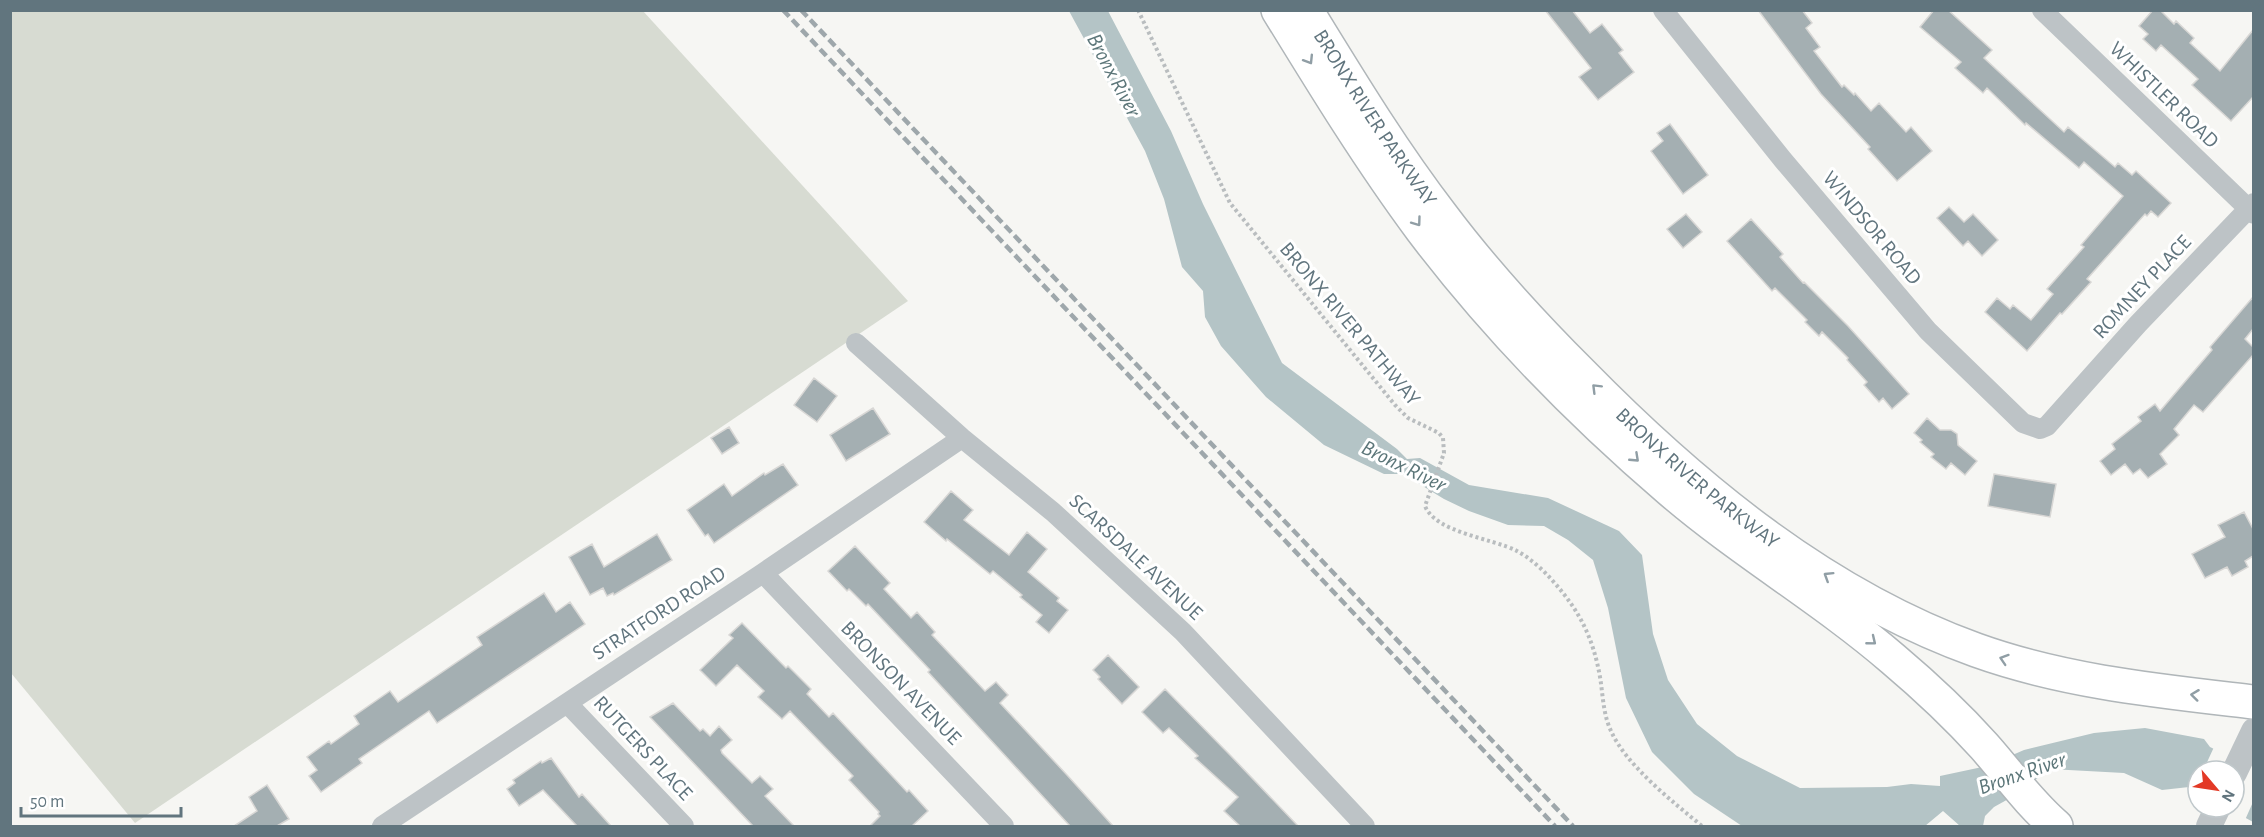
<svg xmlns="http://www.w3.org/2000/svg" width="2264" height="837" viewBox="0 0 2264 837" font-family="'Alegreya Sans',sans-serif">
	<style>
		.green { fill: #d7dbd2 }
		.water { fill: #b4c4c6 }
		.pier { fill: #f6f6f3 }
		.building { fill: #a4afb2; stroke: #d8d7d5; stroke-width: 1.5 }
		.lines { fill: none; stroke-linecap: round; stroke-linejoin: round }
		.trunk-casing { stroke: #b0b6b9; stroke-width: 36 }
		.path { stroke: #b9bdbf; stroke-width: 4; stroke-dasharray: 3 3; stroke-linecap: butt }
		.minor { stroke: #bdc3c6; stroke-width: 20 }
		.tertiary { stroke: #bdc3c6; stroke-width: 26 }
		.trunk { stroke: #fff; stroke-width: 33 }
		.rail { stroke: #9ea7ab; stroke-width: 4.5; stroke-dasharray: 9 4.5; stroke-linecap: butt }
		.oneway { stroke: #909ea5 }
		.labels { text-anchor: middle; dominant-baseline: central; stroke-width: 6; stroke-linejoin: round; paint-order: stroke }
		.street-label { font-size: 21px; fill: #61757e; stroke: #fff }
		.water-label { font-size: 22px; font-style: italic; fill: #5c7679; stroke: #fff }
	</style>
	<rect width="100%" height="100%" fill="#f6f6f3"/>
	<path class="green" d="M10,11h633l265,290 -773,522 -124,-150z"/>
	<path class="water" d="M1069,11h39l63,120 32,73 79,159 115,86 10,10 13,-1 49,27 79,13 71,33 23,24 11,79 15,46 29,44 40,32 63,32 87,-1 24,-3 29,2v-10l47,-10 37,-16 70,-17 51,-5 59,11 6,8 43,21v54l-27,-15h8v-36h-36v21l-9,-5 -27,3 -38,-17 -74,-4 -38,28 -18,10 -9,9 -2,10h-23l-17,-15 -18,15h-183l-48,-32 -42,-42 -26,-54 -18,-90 -15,-48 -25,-20 -24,-14 -36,-1 -39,-14 -25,-12 -41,-25h-19l-60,-29 -58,-48 -45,-51 -16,-29 -2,-26 -21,-24 -18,-68 -19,-48z"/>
	<path class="pier" d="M2214,747l39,19v36l-8,18 -22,-13h11v-36h-31z"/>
	<path class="building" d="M1545,10h27l18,23 12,-9 21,26 -4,3 15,19 -36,28 -19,-23 12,-9z
		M1758,10h44l10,13 -6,5 14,19 -6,4 28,36 2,-2 10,10 1,-2 16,18 8,-8 27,29 5,-5 21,24 -35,30 -29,-32 2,-2 -49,-53z
		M1934,10h14l44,40 -8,8 80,74 4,-5 47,40 3,-4 14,12 4,-4 35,32 -13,14 -7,-6 -4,5 -2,-2 -58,65 4,3 -29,32 -2,-1 -33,38 -42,-39 12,-14 13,11 3,-4 18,15 22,-26 -6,-5 37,-42 -3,-2 42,-49 -39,-34 -5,6 -53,-45 -1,2 -38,-37 -4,5 -28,-25 6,-6 -41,-35z
		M2153,10h7l14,14 2,-3 18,17 -4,5 30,28 33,-41v67l-22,24 -39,-36 6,-6 -37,-34 -5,6 -13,-12 5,-5 -9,-8z
		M1670,124l38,51 -25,19 -32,-43 12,-10 -6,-8z
		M1949,207l15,15 9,-8 25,26 -16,16 -14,-15 -5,5 -26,-28z
		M1686,214l16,18 -19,16 -16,-19z
		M1751,219l32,35 -3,3 23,26 1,-1 44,44 61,68 -17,15 -9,-11 -4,4 -15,-17 3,-3 -20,-22 1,-2 -26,-26 -3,4 -14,-14 2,-2 -32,-32 -3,3 -45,-50z
		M2253,297v32l-8,10 8,8v8l-50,57 -9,-7 -20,24 5,6 -19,19 7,10 -19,14 -8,-9 -7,5 -8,-10 -14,11 -11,-14 15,-12 -3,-5 29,-23 -3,-4 17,-13 5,7 52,-61 -2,-3z
		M814,378l23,18 -20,26 -23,-17z
		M873,408l17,26 -44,27 -16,-26z
		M1927,418l13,12h11l6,4 1,11 19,16 -12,14 -14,-12 -5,6 -15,-12 3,-3 -14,-12 2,-2 -8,-7z
		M729,427l10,16 -17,11 -11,-16z
		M783,464l15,21 -84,58 -6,-9 -3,2 -18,-26 37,-26 8,12 32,-23 1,2z
		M1994,474l62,10 -6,33 -62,-11z
		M951,491l22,19 -9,10 45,35 18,-23 20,17 -19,23 31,26 -2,3 11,9 -19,23 -13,-11 6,-7 -22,-18 2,-2 -29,-24 -3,3 -43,-35 -1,2 -22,-19z
		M2244,512l9,17v27l-8,5 3,6 -16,9 -5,-9 -22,11 -13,-24 33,-17 -7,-12z
		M657,534l15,26 -58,35 -1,-2 -6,3 -4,-8 -13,7 -21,-38 23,-13 12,23z
		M855,546l35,37 -6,6 27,29 6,-6 18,20 -3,3 53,56 11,-9 12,13 -8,8 67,72 46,51h-43l-142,-154 2,-2 -62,-66 -2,2 -17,-17 -2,2 -19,-20z
		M544,593l12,19 14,-10 15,22 -148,99 -8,-12 -70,48 3,4 -41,29 -12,-16 8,-6 -10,-13 22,-16 2,3 28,-20 -5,-8 36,-25 8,11 84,-57 -5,-8z
		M742,623l44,45 2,-2 23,23 -4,5 22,23 4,-4 74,79 2,-2 19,21 -16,15h-42l10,-10 -2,-2 1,-2 -30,-32 4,-4 -63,-65 -8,8 -24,-22 6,-6 -27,-26 -21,21 -16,-16 33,-32 -4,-3z
		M1108,655l31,32 -17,17 -24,-25 2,-2 -7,-7z
		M1165,689l65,66 68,71h-58l-16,-15 14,-14 -43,-39 3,-2 -29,-28 -6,5 -21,-21z
		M673,703l27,28 3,-2 7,7 9,-10 13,14 -11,10 1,3 30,30 8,-7 13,13 -8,7 29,30h-41l-103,-109z
		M551,758l28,39 3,-3 29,32h-34l-34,-36 -24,16 -12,-17 8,-6 -2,-3 28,-19 1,2z
		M267,785l22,34 -12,7h-43l23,-15 -8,-14z"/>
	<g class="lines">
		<g class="trunk-casing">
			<g id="trunk">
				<path d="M1278,10c46,75 92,150 144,220 72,95 158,183 248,260 71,61 152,108 223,169 32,27 63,56 91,87 24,27 45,57 72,80"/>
				<path id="s1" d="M1306,10c43,70 86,141 136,206 42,56 89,107 139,157 112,114 242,222 395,277 89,32 184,41 278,52"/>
			</g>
		</g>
		<path class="path" d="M1138,10l92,193 165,202 13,13 31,15 4,5 1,15 -19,53c11,27 67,32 92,45 13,7 25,18 35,29 27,30 41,57 48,97 3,18 3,37 11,54 15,34 62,71 91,95"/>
		<path class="minor" d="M1663,10l120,150 145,171 95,92 17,6 7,-3 91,-102 116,-121
			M2042,10l212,204
			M856,343l106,95 91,74 130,120 182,194
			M763,573l241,253
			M567,703l117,123
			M382,826l381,-253 199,-135"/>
		<path class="tertiary" d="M2234,773l20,-42
			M2209,826l9,-19"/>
		<use href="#trunk" class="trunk"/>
		<path class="rail" d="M783,10l772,816
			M801,10l772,816"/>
	</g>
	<defs><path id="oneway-chevron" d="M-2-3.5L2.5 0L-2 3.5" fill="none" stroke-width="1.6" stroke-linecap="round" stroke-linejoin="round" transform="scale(1.5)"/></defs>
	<g class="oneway">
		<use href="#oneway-chevron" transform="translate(1309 60) rotate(58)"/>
		<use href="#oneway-chevron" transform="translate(1417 222) rotate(54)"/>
		<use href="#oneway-chevron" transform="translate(1596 388) rotate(-135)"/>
		<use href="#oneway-chevron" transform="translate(1635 458) rotate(43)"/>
		<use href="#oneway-chevron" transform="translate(1828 576) rotate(-148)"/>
		<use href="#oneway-chevron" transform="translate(1872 641) rotate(39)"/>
		<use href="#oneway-chevron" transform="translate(2004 659) rotate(-162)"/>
		<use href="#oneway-chevron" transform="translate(2195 695) rotate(-173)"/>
	</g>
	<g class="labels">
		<g class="street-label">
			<text transform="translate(2164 95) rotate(44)">WHISTLER ROAD</text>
			<text stroke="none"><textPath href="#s1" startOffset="128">BRONX RIVER PARKWAY</textPath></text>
			<text transform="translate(1872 228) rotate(50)">WINDSOR ROAD</text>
			<text transform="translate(2142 287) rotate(-47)">ROMNEY PLACE</text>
			<text transform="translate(1350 324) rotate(50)">BRONX RIVER PATHWAY</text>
			<text stroke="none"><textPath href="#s1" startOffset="614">BRONX RIVER PARKWAY</textPath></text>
			<text transform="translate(1136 557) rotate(43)">SCARSDALE AVENUE</text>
			<text transform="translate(659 613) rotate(-33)">STRATFORD ROAD</text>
			<text transform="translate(901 683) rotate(46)">BRONSON AVENUE</text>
			<text transform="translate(643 748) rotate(47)">RUTGERS PLACE</text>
		</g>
		<g class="water-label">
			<text transform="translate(1114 75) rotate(62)">Bronx River</text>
			<text transform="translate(1404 466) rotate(26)">Bronx River</text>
			<text transform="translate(2022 773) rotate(-19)">Bronx River</text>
		</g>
	</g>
	<rect width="2264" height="837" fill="none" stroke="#61757e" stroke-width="24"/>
	<g transform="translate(2216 789) rotate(119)"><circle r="28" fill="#ffffff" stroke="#c0c8cb" stroke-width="1.5"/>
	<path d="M0-4.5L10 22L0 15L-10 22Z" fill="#e33926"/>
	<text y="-9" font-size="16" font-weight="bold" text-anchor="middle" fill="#61757e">N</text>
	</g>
	<path d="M21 807v9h160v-9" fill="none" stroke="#61757e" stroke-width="3"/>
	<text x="30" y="807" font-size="18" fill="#61757e" stroke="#ffffff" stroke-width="4.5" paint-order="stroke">50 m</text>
</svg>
